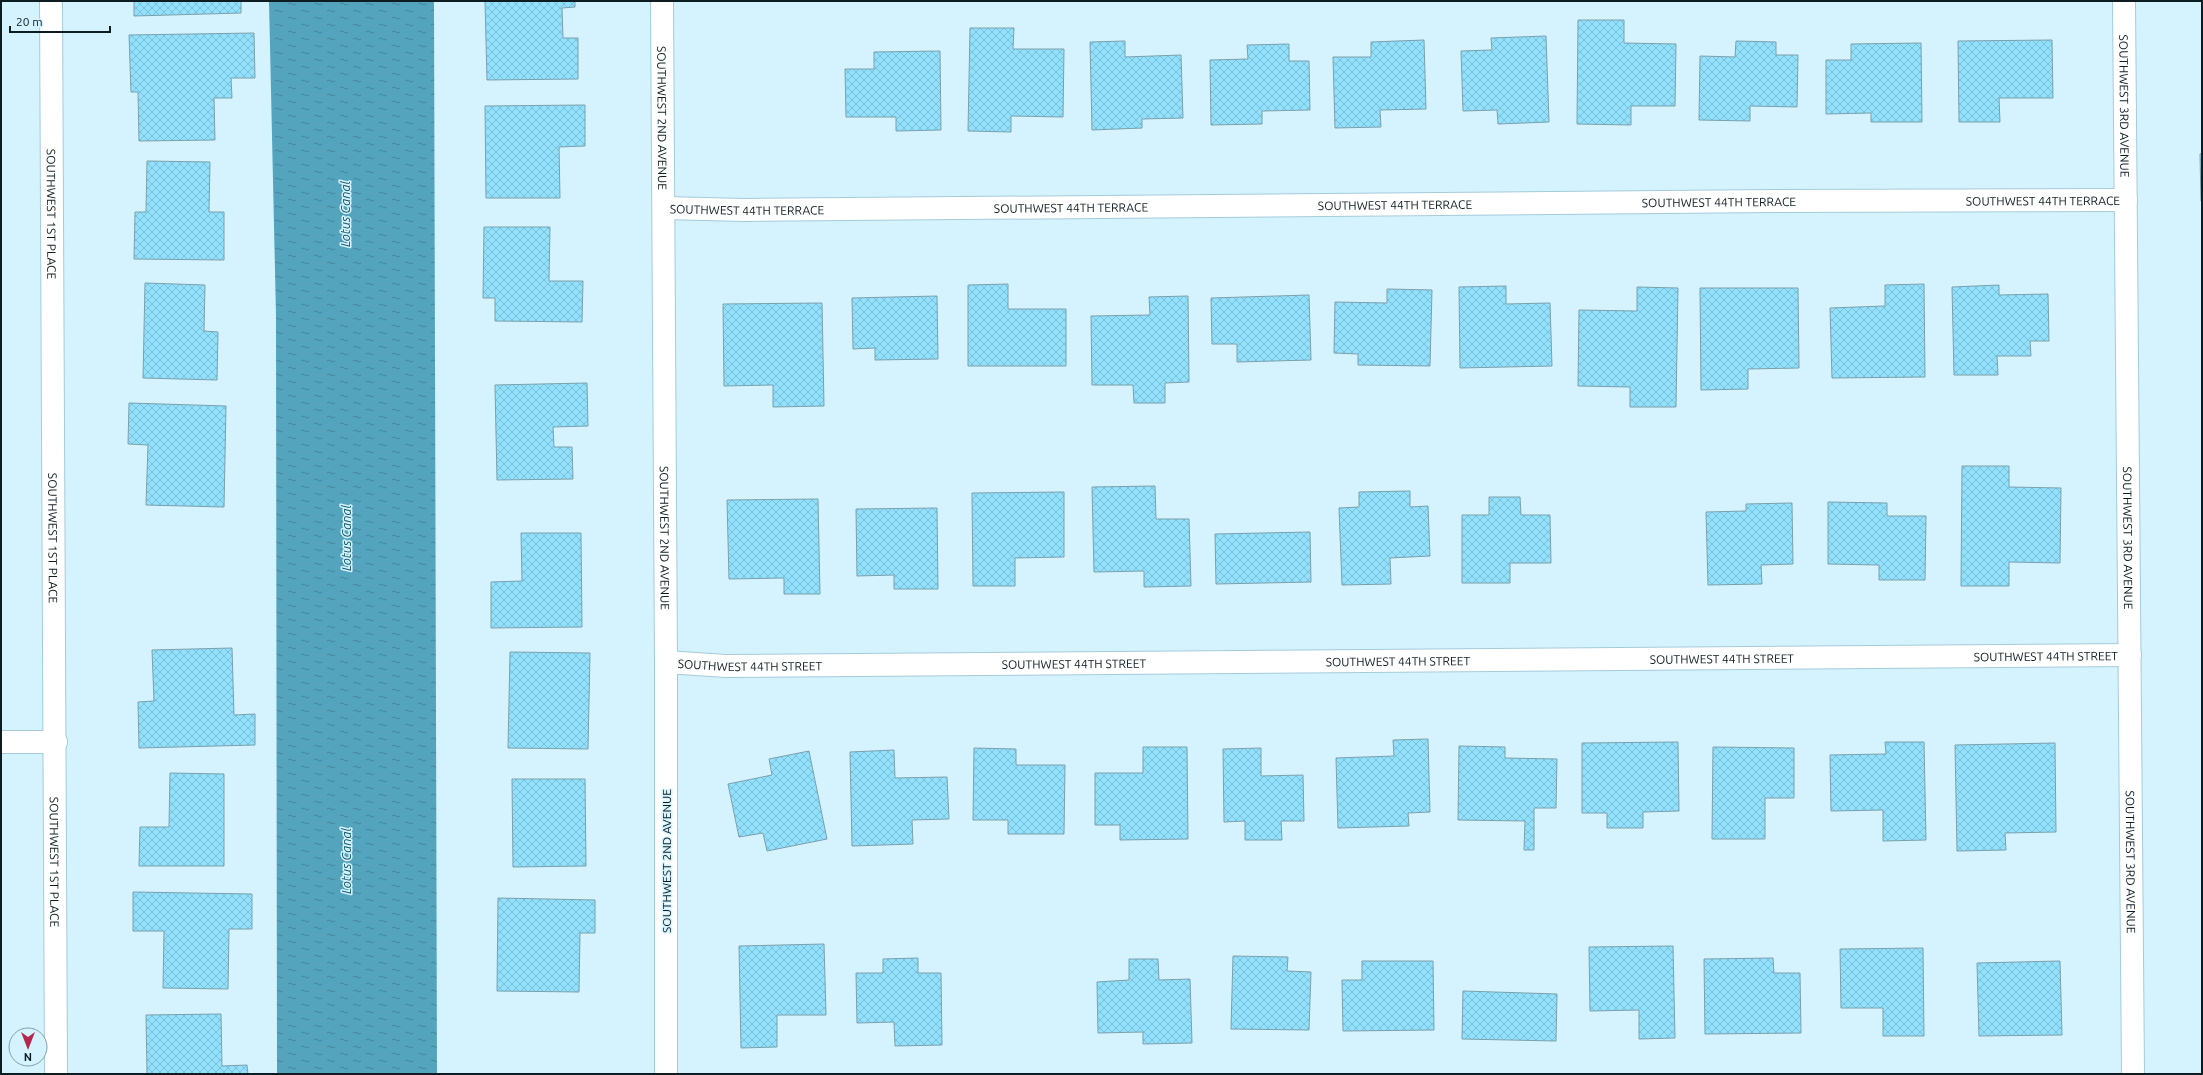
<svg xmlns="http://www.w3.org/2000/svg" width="2203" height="1075" viewBox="0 0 2203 1075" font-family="Ubuntu,sans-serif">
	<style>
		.water { fill: url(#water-ripples) }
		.building { fill: url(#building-cross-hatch); stroke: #7ba0ad }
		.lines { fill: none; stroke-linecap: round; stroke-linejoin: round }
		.minor-casing { stroke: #a5cbd9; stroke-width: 24 }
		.minor { stroke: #fff; stroke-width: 22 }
		.labels { text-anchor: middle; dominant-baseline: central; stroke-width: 3; stroke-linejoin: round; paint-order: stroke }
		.street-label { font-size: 12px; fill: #0d1c21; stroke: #d4f3fe }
		.water-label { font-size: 13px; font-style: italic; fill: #145669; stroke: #d4f3fe }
	</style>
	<defs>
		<pattern id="water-ripples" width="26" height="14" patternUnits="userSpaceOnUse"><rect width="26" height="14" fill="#54a4be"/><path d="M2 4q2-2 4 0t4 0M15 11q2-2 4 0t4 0" fill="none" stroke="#44859a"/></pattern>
		<pattern id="building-cross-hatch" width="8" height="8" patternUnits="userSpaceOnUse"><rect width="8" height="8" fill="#91e1fc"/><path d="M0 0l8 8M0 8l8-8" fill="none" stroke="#7cc0d8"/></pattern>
	</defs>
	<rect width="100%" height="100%" fill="#d4f3fe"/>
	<path class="water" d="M269,1h165l3,1073h-160l-1,-759z"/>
	<path class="building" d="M134,1h107v12l-107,3z
		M485,1h90v6l-13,1 1,30h15v41l-91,1z
		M1578,20h46v23l52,1 -1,62h-44v19l-54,-1z
		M970,28h44l-1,21h51l-1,68 -52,-1v16l-43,-1z
		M254,33l1,45h-24l1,20h-18l1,42 -76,1 -1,-49h-7l-2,-57z
		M1546,36l3,86 -51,2 -1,-14 -34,1 -2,-60 31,-1 -1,-12z
		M1424,40l2,69 -46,1 1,17 -46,1 -2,-71h38v-15z
		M2052,40l1,58h-54l1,24h-41l-1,-81z
		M1125,41v16l56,-2 2,63 -41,1v9l-50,2 -2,-88z
		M1736,41l40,1v13h22l-1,52 -47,-1v15l-51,-1 1,-64 35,1z
		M1921,43l1,79h-51v-9l-45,1v-54h25v-16z
		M1289,44v17h20l1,49 -48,1v13l-51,1 -1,-65 38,-1 -1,-14z
		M940,51l1,79 -45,1v-14h-50l-1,-48h29v-17z
		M585,105v41l-26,1 1,51h-74l-1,-92z
		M2202,153v48h-1l-1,-47z
		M147,161l63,1 -1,50h15v48l-90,-1 1,-47h11z
		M484,227h66l-1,54h34l-1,41 -87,-1v-23h-12z
		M145,283l60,2 -1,46 14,1 -1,48 -74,-2z
		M1008,284v25h58v57h-98v-81z
		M1924,284l1,93 -93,1 -2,-70 55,-2v-21z
		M1999,285v10l49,-1 1,47h-19l1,15h-34l1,19h-44l-2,-88z
		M1506,286v18l44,-1 2,63 -92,2 -1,-81z
		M1637,287l41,1 -2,119h-46v-20l-52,-1 1,-76 58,1z
		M1700,288h98l1,80 -51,1v20l-47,1z
		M1387,289l45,1 -2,76 -72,-1v-11l-24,-1 1,-51 52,1z
		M1309,295l2,65 -74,2v-18h-25l-1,-46z
		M937,296l1,63 -63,1v-12l-22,1 -1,-51z
		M1188,296l1,86 -24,1v20h-31l-1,-18h-41l-1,-69 59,-1 -1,-18z
		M822,303l2,103 -51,1v-22l-49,1 -1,-82z
		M587,383l1,43 -35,1 1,20h18l1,32 -76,1 -2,-95z
		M129,403l97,3 -2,101 -78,-2 2,-60 -20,-1z
		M1962,466h47v21l52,1 -1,75 -51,-1v24h-48z
		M1155,486l1,33h33l2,67 -47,1v-16l-50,1 -2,-85z
		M1410,491v16l18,-1 2,50 -40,2 1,26 -49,1 -3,-77 20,-1v-15z
		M1064,492v65l-49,1v28h-42l-1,-93z
		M1489,497h31l1,18h29l1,48h-41v20h-48v-68h27z
		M818,499l2,95h-36v-16l-55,1 -2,-79z
		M1828,502l59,1v13h39l-1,64h-46v-15l-51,-1z
		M1792,503l1,61 -32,1 1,19 -54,1 -2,-73 40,-1v-7z
		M937,508l1,81h-44v-14l-37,1 -1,-67z
		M1310,532l1,50 -95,2 -1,-50z
		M521,533h60l1,94 -91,1v-46l31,-1z
		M232,648l2,67 21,-1v31l-116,3 -1,-46 16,-1 -2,-51z
		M510,652l80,1 -2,96 -80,-1z
		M1428,739l2,73 -22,1 1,13 -71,2 -2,-70 58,-2 -1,-16z
		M1678,742l1,69 -36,1v16h-36v-15h-25v-70z
		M1885,742h39l2,98 -43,1v-31l-52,1 -1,-56 56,-1z
		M2055,743l1,89 -51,1 1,17 -49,1 -2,-106z
		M1459,746l46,1v11l52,1 -1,49h-22v42h-10l1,-29 -67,-1z
		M1143,747h44l1,92 -68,1v-15h-25v-52h48z
		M1713,747l81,1v50h-29v41h-53z
		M974,748l42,1v16h49l-1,69h-56v-14h-35z
		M1261,748v28l42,-1 1,46h-23l1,19h-37v-19l-21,1 -1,-73z
		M894,750l1,28 52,-1 2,42 -37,1 1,24 -61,2 -2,-94z
		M809,751l18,88 -60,12 -4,-18 -24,4 -11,-53 44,-9 -3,-16z
		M170,773l54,1v92h-85l1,-39h29z
		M512,779h73l1,87 -73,1z
		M133,892l119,2v35h-23l-1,60 -65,-1 1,-57h-31z
		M498,898l97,2v33h-15l-1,59 -82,-1z
		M824,944l2,71h-49v32l-36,1 -2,-102z
		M1673,946l2,92 -36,1v-29l-49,1 -1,-64z
		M1923,948l1,88h-41v-28h-42l-1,-59z
		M1233,956l55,1 -1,14 24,1 -2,58 -78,-1z
		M918,958v15h23l1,72 -47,1 -1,-24 -37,1 -1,-50h27v-14z
		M1773,958l1,15h26l1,60 -96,1 -1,-75z
		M1129,959h29l1,21 31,-1 2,64 -49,1v-12l-45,1 -1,-51 32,-2z
		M1362,961h71l1,69 -91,1 -1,-51h20z
		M2060,961l2,74 -83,1 -2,-73z
		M1463,991l94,3 -1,47 -94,-2z
		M221,1014l1,52 25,-1 1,9h-101l-1,-59z"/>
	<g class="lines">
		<g class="minor-casing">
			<g id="minor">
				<path id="s1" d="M51,1l5,1073"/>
				<path id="s2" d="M662,1l4,661v412"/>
				<path id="s3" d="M2124,1l9,1073"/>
				<path id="s4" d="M664,208l81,2 1029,-9 352,-1"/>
				<path id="s5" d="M666,662l60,4 1404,-11"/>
				<path d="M1,742h55"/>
			</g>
		</g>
		<use href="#minor" class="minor"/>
	</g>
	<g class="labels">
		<g class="street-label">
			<text stroke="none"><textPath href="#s3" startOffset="105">SOUTHWEST 3RD AVENUE</textPath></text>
			<text stroke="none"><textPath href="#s2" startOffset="117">SOUTHWEST 2ND AVENUE</textPath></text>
			<text stroke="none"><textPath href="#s4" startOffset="1379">SOUTHWEST 44TH TERRACE</textPath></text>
			<text stroke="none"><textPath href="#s4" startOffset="1055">SOUTHWEST 44TH TERRACE</textPath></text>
			<text stroke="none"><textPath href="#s4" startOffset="731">SOUTHWEST 44TH TERRACE</textPath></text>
			<text stroke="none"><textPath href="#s4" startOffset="407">SOUTHWEST 44TH TERRACE</textPath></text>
			<text stroke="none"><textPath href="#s4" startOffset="83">SOUTHWEST 44TH TERRACE</textPath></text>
			<text stroke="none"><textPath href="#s1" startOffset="213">SOUTHWEST 1ST PLACE</textPath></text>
			<text stroke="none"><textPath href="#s1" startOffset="537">SOUTHWEST 1ST PLACE</textPath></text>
			<text stroke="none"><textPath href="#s2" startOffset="537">SOUTHWEST 2ND AVENUE</textPath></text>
			<text stroke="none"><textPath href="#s3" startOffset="537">SOUTHWEST 3RD AVENUE</textPath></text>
			<text stroke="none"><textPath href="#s5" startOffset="1380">SOUTHWEST 44TH STREET</textPath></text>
			<text stroke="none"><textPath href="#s5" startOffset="1056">SOUTHWEST 44TH STREET</textPath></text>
			<text stroke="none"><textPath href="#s5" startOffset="732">SOUTHWEST 44TH STREET</textPath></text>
			<text stroke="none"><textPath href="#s5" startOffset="84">SOUTHWEST 44TH STREET</textPath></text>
			<text stroke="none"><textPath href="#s5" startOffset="408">SOUTHWEST 44TH STREET</textPath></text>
			<text stroke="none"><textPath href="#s1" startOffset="861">SOUTHWEST 1ST PLACE</textPath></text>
			<text transform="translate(666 861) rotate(-90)">SOUTHWEST 2ND AVENUE</text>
			<text stroke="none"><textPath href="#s3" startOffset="861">SOUTHWEST 3RD AVENUE</textPath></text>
		</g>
		<g class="water-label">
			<text transform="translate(345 214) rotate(-90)">Lotus Canal</text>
			<text transform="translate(346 538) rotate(-90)">Lotus Canal</text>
			<text transform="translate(346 861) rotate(-90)">Lotus Canal</text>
		</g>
	</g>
	<rect width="2203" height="1075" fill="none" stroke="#0d1c21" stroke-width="4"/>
	<g transform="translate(28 1047) rotate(180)"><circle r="19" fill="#d4f3fe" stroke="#849da6"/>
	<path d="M0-3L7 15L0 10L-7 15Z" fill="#b7264c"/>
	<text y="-6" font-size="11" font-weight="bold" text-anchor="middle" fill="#0d1c21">N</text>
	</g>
	<path d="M10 26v6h100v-6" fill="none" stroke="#0d1c21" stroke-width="2"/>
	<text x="16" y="26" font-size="12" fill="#0d1c21" stroke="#d4f3fe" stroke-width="3" paint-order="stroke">20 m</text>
</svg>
